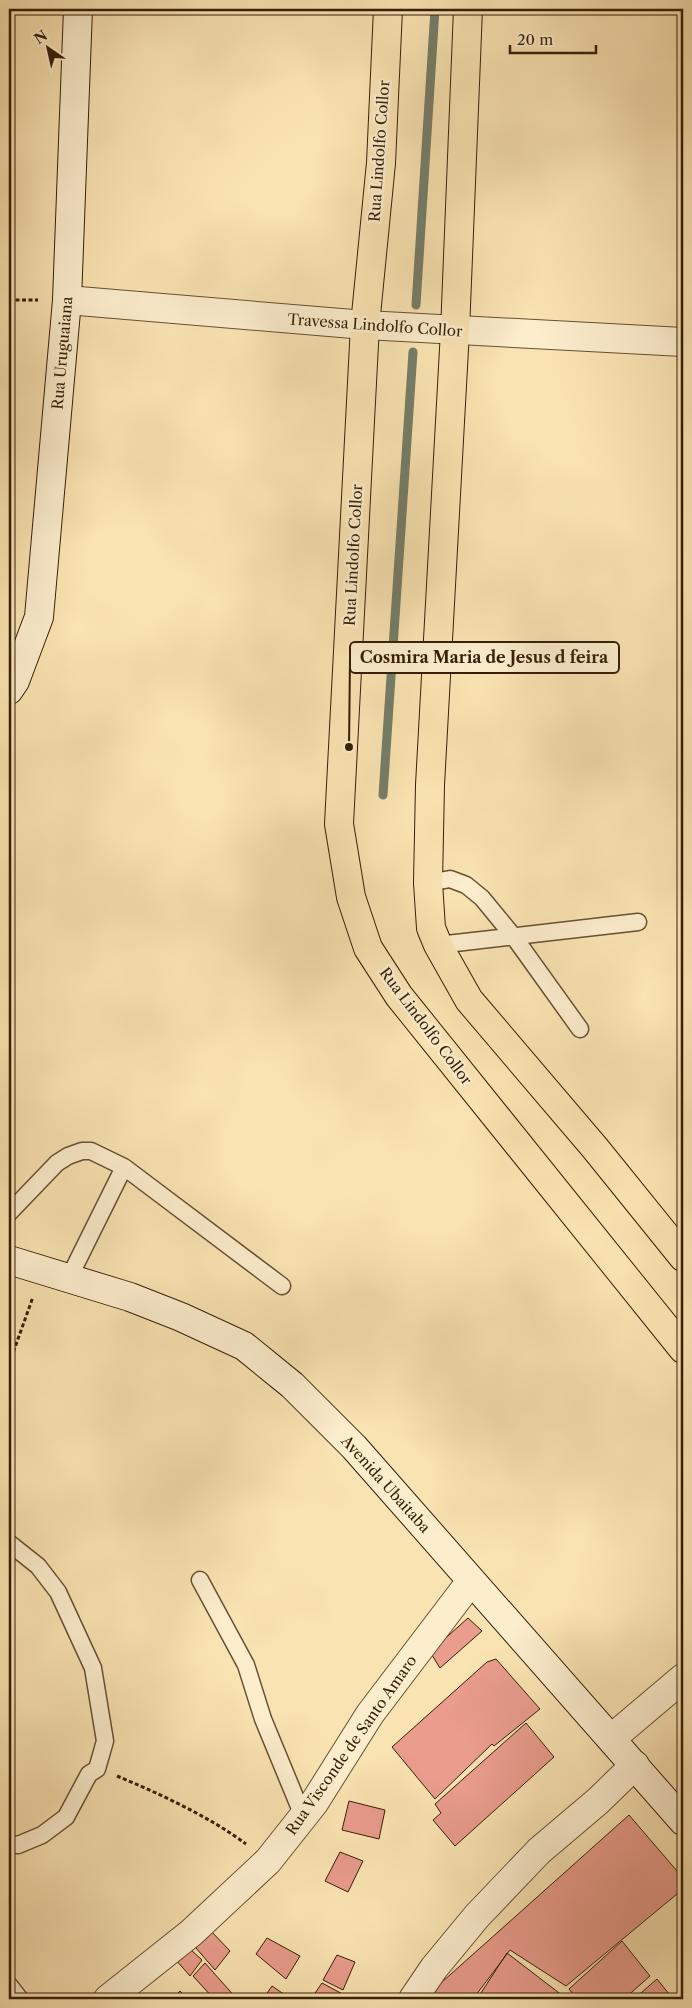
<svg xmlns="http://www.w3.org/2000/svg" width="692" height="2008" viewBox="0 0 692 2008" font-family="'Libre Caslon Text',serif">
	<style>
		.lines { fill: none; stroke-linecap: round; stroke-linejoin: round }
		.stream { stroke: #747e6a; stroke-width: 9 }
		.building { fill: #ea9c8d; stroke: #341f06 }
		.lane-casing { stroke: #665031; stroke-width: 19 }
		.street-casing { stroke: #665031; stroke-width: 30 }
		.secondary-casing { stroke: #341f06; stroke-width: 30 }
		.primary-casing { stroke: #341f06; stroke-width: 30 }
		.path { stroke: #341f06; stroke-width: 3; stroke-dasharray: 4 2.5; stroke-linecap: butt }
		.lane { stroke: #fcedcd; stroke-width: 16 }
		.street { stroke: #fcedcd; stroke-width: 28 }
		.secondary { stroke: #fcedcd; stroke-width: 28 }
		.primary { stroke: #fae3b2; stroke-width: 28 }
		.labels { text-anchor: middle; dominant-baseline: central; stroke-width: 5; stroke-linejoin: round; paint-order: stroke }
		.street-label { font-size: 15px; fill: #341f06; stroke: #fcedcd }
		.leader { fill: none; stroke: #341f06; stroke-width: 2 }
		.callout-dot { fill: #341f06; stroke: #fcedcd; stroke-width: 2 }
		.callout { fill: #fcedcd; stroke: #341f06; stroke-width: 2 }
		.callout-label { font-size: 16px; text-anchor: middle; font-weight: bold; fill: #341f06 }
	</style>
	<rect width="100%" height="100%" fill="#fae3b2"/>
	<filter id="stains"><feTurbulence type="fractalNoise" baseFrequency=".004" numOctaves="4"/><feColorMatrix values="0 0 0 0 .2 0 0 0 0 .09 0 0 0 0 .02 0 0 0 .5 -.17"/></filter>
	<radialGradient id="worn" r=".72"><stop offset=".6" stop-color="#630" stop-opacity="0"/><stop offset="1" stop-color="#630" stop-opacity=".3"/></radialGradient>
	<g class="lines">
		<path class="stream" d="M416,305l19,-296
			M383,795l30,-443"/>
	</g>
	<path class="building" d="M468,1618l14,13 -42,37 -10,-16z
		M496,1659l44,50 -46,37 -2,-2 -57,55 -43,-52 95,-85z
		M526,1723l28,34 -99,89 -22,-26 8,-7 -6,-9z
		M349,1801l36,9 -6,29 -37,-9z
		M629,1815l54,63v11l-117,97 -56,-36 -37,49h-50z
		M340,1852l23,9 -15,31 -23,-11z
		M209,1929l21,22 -15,19 -19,-22z
		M267,1938l33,18 -14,23 -30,-25z
		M622,1941l28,35 -26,23h-47l-8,-10z
		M190,1949l12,11 -12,16 -14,-16z
		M507,1953l60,46h-90z
		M337,1955l18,7 -12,28 -20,-10z
		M205,1963l32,36h-23l-21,-23z
		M657,1979l16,20h-39z
		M322,1983l30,16h-41z
		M272,1986l19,13h-28z
		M180,1991l7,8h-15z"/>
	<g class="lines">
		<g class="lane-casing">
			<path id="lane" d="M428,883l22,-4 16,6 16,13 32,39 66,92
				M438,945l200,-23
				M9,1213l48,-50 11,-7 14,-5h9l33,16 158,119
				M69,1278l55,-111
				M9,1543l29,23 20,26 35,76 12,73 -8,28 -8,5 -23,43 -24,18 -24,10 -9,-1
				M200,1580l46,85 17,54 40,97
				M9,1985l11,14"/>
		</g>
		<g class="street-casing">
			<path id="street" d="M67,300l298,25 318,17
				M612,1738l71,-60
				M108,1999l83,-66 77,-72 46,-58 56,-89 101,-133
				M413,1999l21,-31 43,-52 62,-65 59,-50 37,-36"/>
		</g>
		<g class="secondary-casing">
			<path id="secondary" d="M9,690l6,-9 24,-64 28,-317 11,-291
				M9,1260l121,37 51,20 63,29 48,39 62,62 329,374"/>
		</g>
		<g class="primary-casing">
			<path id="primary" d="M388,9l-7,154 -16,162 -26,499 12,73 17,51 31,48 284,353
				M468,9l-13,322 -25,454 -2,98 3,45 7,17 31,55 126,148 88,109"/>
		</g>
		<path class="path" d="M9,300h29
			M9,1364l24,-67
			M117,1776c41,17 93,41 129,68"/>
		<use href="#lane" class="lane"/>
		<use href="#street" class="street"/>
		<use href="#secondary" class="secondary"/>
		<use href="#primary" class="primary"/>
	</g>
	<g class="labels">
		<g class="street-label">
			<text transform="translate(379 151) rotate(-86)">Rua Lindolfo Collor</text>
			<text transform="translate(375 325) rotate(4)">Travessa Lindolfo Collor</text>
			<text transform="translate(62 353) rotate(-85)">Rua Uruguaiana</text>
			<text transform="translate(353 555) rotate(-87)">Rua Lindolfo Collor</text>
			<text transform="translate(426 1026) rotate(53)">Rua Lindolfo Collor</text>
			<text transform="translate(386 1484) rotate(48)">Avenida Ubaitaba</text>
			<text transform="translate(351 1745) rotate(-55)">Rua Visconde de Santo Amaro</text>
		</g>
	</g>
	<path class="leader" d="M349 747L350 658"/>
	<circle class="callout-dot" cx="349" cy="747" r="5"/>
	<rect class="callout" x="350" y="642" width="269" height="31" rx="5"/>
	<g class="callout-label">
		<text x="484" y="663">Cosmira Maria de Jesus d feira</text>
	</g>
	<rect width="692" height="2008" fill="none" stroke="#fae3b2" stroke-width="30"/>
	<rect x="10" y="10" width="672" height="1988" fill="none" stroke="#341f06" stroke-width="2.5"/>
	<rect x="15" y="15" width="662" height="1978" fill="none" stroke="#341f06"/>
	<g transform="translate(48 48) rotate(326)" stroke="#fcedcd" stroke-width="4" paint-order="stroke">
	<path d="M0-4L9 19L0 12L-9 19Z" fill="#341f06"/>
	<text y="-8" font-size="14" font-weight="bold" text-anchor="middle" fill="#341f06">N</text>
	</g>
	<path d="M510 45v8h86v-8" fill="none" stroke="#341f06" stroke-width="2.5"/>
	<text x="517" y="45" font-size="15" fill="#341f06" stroke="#fcedcd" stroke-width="4" paint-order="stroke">20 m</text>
	<rect width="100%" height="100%" filter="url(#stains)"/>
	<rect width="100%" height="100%" fill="url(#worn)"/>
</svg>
